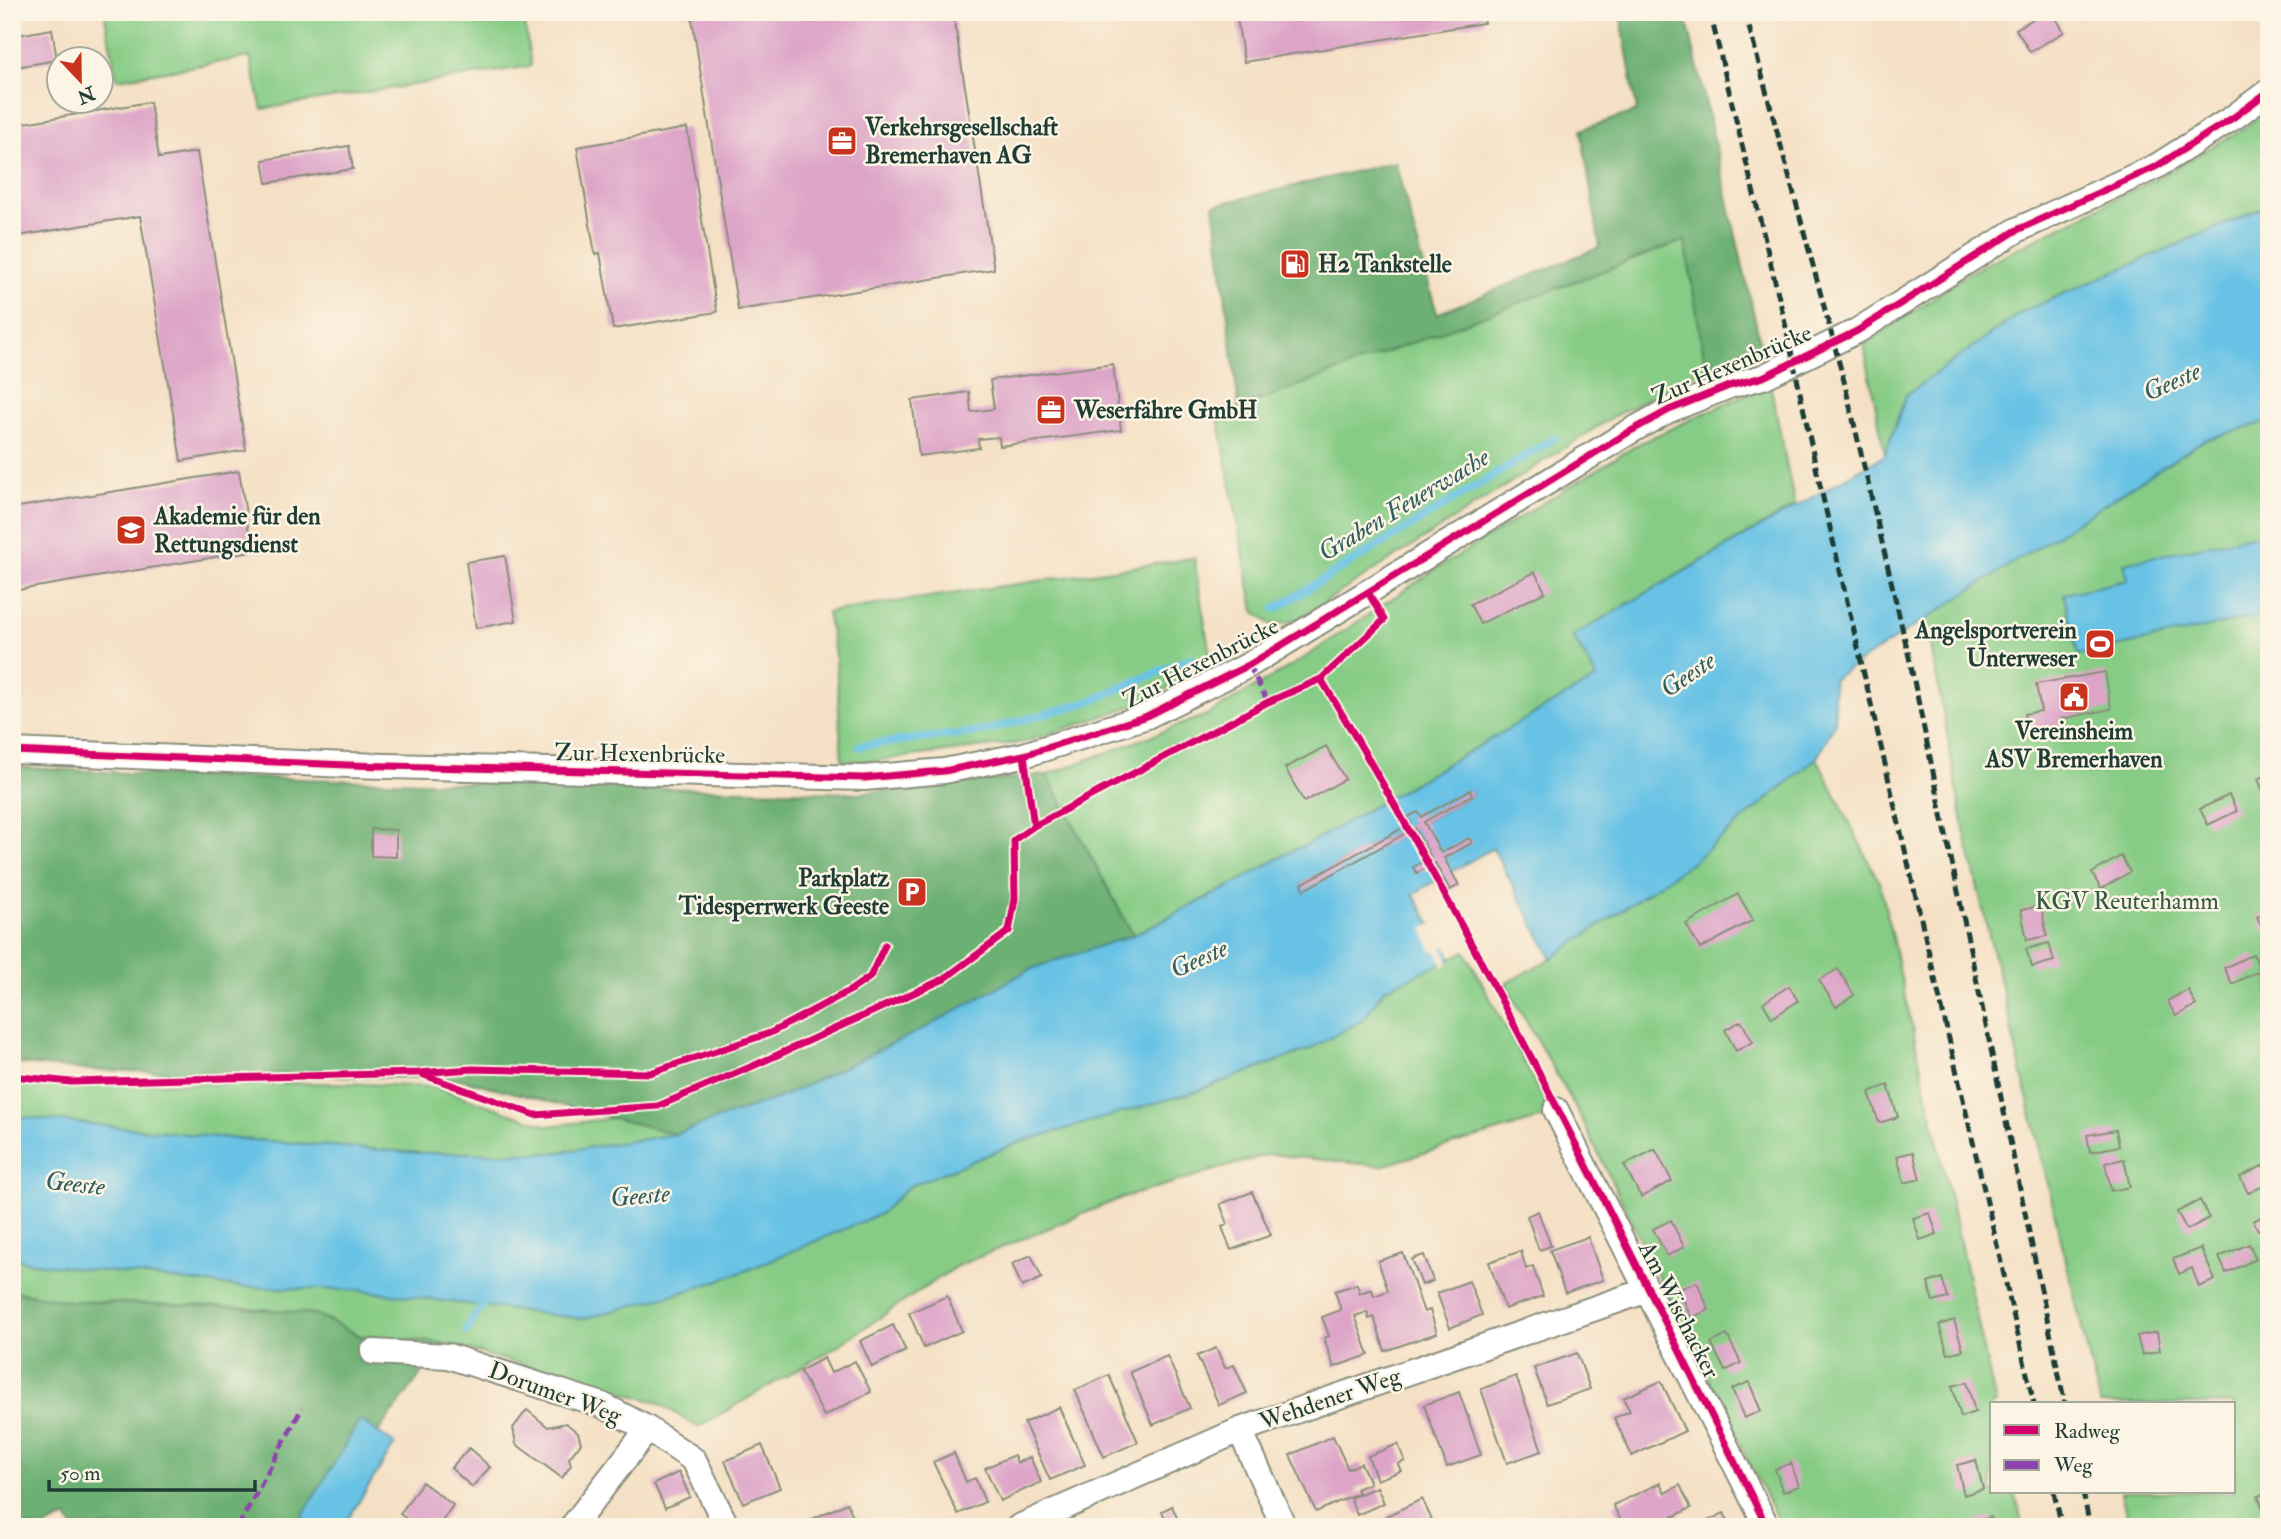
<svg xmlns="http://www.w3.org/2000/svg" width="2281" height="1539" viewBox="0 0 2281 1539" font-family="'IM FELL Double Pica',serif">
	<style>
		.green { fill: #87cc86; stroke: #53845d; stroke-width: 2 }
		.forest { fill: #6db073; stroke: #467654; stroke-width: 2 }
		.water { fill: #67c2e5; stroke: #43808c; stroke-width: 2; fill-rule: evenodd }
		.pier { fill: #f4e0c4 }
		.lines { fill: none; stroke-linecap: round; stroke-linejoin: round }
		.stream { stroke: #67c2e5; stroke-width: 8 }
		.building { fill: #dda4c8 }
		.street-casing { stroke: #8a8e7c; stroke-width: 28 }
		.street { stroke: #fff; stroke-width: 24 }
		.rail { stroke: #1f3d34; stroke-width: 5; stroke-dasharray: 10 5; stroke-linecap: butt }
		.quiet { stroke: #8e44ad; stroke-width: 5; stroke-dasharray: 10 5; stroke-linecap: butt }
		.cycleway-casing { stroke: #fcf5e5; stroke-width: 11 }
		.cycleway { stroke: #d6006c; stroke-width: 7 }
		.labels { text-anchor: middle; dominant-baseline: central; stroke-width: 5; stroke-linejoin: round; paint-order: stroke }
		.poi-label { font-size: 24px; font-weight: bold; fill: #1f3d34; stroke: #fcf5e5; text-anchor: start }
		.street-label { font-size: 24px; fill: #1f3d34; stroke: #fcf5e5 }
		.park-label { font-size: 24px; fill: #345a44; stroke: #fcf5e5 }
		.water-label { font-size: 26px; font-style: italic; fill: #315e60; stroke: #fcf5e5 }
	</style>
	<rect width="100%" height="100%" fill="#fcf5e5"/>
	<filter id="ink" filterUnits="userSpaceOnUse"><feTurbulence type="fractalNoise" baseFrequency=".0143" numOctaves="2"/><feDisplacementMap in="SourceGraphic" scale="14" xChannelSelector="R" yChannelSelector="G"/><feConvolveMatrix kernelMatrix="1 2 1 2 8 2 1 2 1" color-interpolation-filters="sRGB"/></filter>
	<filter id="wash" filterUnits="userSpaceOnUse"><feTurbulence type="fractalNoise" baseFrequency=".00686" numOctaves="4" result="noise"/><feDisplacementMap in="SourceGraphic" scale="28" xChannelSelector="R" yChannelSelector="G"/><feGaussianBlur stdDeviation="1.57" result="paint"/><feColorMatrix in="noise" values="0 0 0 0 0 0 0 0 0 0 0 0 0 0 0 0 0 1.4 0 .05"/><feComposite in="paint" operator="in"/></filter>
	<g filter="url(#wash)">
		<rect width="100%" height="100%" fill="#f4e0c4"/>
		<path class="green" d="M104,12h419l8,54 -269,43 -12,-52 -133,22z
			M2269,109v96l-247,107 -116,83 -21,60 -21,-110 111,-76 181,-90 88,-51z
			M1685,240l21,129 -92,47 -317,204 -25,5 -18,-14 -37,-200 22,-3z
			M1770,383l25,123 -222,130 24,42 -294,169 -8,2 -66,38 -96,48 -86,-160 160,-60 94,-55 132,-89 207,-128z
			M2269,421v1104l-140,2 -8,-35h113v-88h-134l-135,-570 -39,-216 278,-178z
			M1194,558l18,109 -85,41 -102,34 -144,18 -39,2 -6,-102 -9,-48z
			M1817,758l63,126 116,520h-4v88h23l8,35h-242l-204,-417 -72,-126 47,-26 140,-96z
			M1465,951l87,164 -171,51 -112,-12 -150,45 -162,67 -124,83 -135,78 -41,-25 -213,-59 -84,-7 -44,-22 -80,-7 -167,-6 -57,-10v-33l22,5 207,24 118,3 224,29 110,-30 52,-18 135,-57 29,-28 111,-44 177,-51 113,-42 54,-30 20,-30z
			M12,1081l193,3 138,-1 91,4 115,39 66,-8 61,16 -122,19h-134l-204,-16 -204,-21z"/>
		<path class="forest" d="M1620,12h65l78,343 -57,14 -21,-129 -446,168 -25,-203 181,-43 42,152 163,-67 -19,-117 56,-19z
			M12,767l174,9 671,17 190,-18 86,160 -102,34 -106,59 -141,68 -108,38 -216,-55 -374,-9 -74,-7z
			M12,1291l57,10 167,6 80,7 44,22 84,7 -66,89 -18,-12 -64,107h-224l-5,-10 -21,10h-34z"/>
		<path class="water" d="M2269,205v216l-65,19 -371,239 2,43 -18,36 -125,104 -140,96 -59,-110 -80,46 39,65 -68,30 -20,30 -54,30 -113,42 -177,51 -111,44 -29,28 -135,57 -52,18 -110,30 -224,-29 -118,-3 -207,-24 -22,-5v-142l204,21 204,16h134l122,-19 108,-38 141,-68 106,-59 102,-34 96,-48 66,-38 8,-2 294,-169 -24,-42 312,-181 21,-60 116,-83zM1470,791l2,4 -168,94 -2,-5z
			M2269,532v82l-191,41 -14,-61 64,-14 -4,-17z
			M360,1420l35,24 -52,83h-47z"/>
		<path class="pier" d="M1435,924l11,22 -4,2 7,15 -6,3 -7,-16 -5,1 -8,-23z"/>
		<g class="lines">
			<path class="stream" d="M1275,609l280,-171
				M859,746l125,-15 104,-29 103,-44
				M466,1331l21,-33"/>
		</g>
		<g id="blocks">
			<path class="building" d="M691,12h262l41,257 -256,41z
				M1236,12h246l2,11 -240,39z
				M2045,12h7l12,20 -34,20 -14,-23z
				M52,29l5,31 -41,7 -4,-31z
				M150,102l9,56 38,-6 49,298 -65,11 -41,-245 -128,21v-112z
				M687,128l30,184 -104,17 -13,-76 -5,1 -18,-107z
				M349,146l4,23 -86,14 -4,-23z
				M1113,364l8,66 -121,16 -1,-9 -21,2 1,9 -60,8 -7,-56 57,-8 2,20 23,-3 -4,-29z
				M239,471l13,80 -240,40v-83z
				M505,556l11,65 -40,7 -10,-66z
				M1535,572l10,20 -65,32 -10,-20z
				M2105,672l6,37 -50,10 2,11 -35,6 -4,-22 17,-3 -5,-27z
				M1326,746l19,33 -41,23 -19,-34z
				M2269,774v20l-4,2 -7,-17z
				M1470,790l2,5 -48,27 17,31 28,-15 3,5 -28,15 15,27 -9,5 -15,-27 -18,10 -4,-6 18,-10 -16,-29 -111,62 -2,-6 109,-61 -3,-6 10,-5 3,5z
				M2229,795l8,16 -29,14 -8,-16z
				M371,829l25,1v27l-25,-1z
				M2121,856l9,16 -29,17 -9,-16z
				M1738,894l15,26 -53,29 -14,-25z
				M2041,906l6,30 -20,4 -6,-30z
				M2269,911v22l-3,2 -9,-18z
				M2049,943l5,18 -22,6 -6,-18z
				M2253,954l8,16 -29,14 -8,-16z
				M1838,969l16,26 -18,12 -17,-27z
				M1789,986l9,15 -26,17 -9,-15z
				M2188,990l8,15 -20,11 -9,-15z
				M1741,1021l12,21 -17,9 -11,-21z
				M1888,1085l10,32 -19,6 -10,-31z
				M2116,1130l3,16 -29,6 -3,-17z
				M1655,1149l17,32 -31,16 -17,-32z
				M1913,1152l7,27 -16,4 -7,-27z
				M2124,1159l6,28 -19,4 -6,-28z
				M2268,1163l1,19 -21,11 -8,-16z
				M1252,1192l19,43 -40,15 -9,-23 6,-3 -8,-20z
				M2200,1200l9,18 -22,12 -10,-18z
				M1538,1211l13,35 -12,4 -12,-34z
				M1930,1213l7,21 -17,6 -7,-22z
				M2269,1213v11l-11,6 -5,-9z
				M1671,1220l13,27 -17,9 -14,-27z
				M1588,1237l15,43 -38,13 -15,-43z
				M2249,1244l7,15 -30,14 -7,-16z
				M2201,1248l14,32 -16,7 -7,-19 -13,6 -6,-15z
				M1521,1251l5,18 7,-3 10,30 -38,13 -16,-47z
				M1403,1253l21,59 6,-2 7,23 -52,18 -11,-34 -5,2 -2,-7 -12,4 14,39 -35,12 -10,-29 5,-2 -7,-19 19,-7 -6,-19 22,-7 3,9 12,-4 2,7 14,-5 -10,-30z
				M1031,1255l11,23 -20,9 -10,-23z
				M1424,1255l9,26 -11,4 -10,-26z
				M1942,1278l6,20 -15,4 -5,-19z
				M1469,1281l13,34 -32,13 -13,-35z
				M1697,1282l12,28 -18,8 -12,-29z
				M947,1296l15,35 -38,17 -15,-35z
				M1954,1320l9,30 -15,4 -9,-29z
				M893,1325l13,26 -34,16 -12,-26z
				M2157,1332l3,19 -18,4 -5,-19z
				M1727,1335l14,28 -16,8 -14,-28z
				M1216,1348l9,20 9,-3 13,28 -28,12 -22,-49z
				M1577,1353l13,36 -43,15 -13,-36z
				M1167,1356l23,52 -37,17 -23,-53z
				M824,1358l7,15 24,-12 16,31 -47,24 -24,-45z
				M1109,1375l29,67 -34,15 -29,-67z
				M1516,1376l26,75 -35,12 -26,-74z
				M1661,1381l24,50 -53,25 -18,-38 16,-7 -7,-13z
				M1749,1382l12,29 -17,7 -12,-29z
				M1967,1382l8,30 -14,5 -9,-31z
				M1459,1392l22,63 -34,12 -23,-62z
				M1059,1407l26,58 -35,15 -26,-57z
				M527,1410l21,17 18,-4 12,10 3,10 -12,15 2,7 -9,13 -46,-34 -3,-16z
				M1333,1436l15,33 13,-6 9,20 -14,6 2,4 -42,19 -26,-57z
				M1398,1444l7,17 -7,3 3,7 -24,9 -9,-24z
				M762,1445l18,43 -37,15 -18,-42z
				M469,1448l21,19 -18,20 -21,-19z
				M954,1453l12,29 9,-4 10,24 -27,12 -25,-52z
				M1014,1455l3,8 13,-6 11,25 -41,19 -15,-33z
				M1976,1460l7,29 -19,6 -7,-30z
				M1791,1463l8,23 -16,6 -8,-23z
				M679,1472l11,25 -25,11 -11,-24z
				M422,1482l31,23 -15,22h-20l-18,-13z
				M1660,1483l5,10 15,-8 11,23 -39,19h-28l-11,-22z
				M1377,1487l7,16 -27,12 -7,-17z
				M2269,1492v21l-4,1 -7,-18z
				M1422,1499l10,21 -16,7h-26l-4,-11z
				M847,1503l11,24h-47l-3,-6z
				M1172,1506l9,21h-23l9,-4 -5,-12z
				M1724,1513l7,14h-36z
				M1991,1517l3,10h-20l-1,-5z
				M1824,1518l3,9h-26v-1z"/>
		</g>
	</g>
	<g filter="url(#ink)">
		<use href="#blocks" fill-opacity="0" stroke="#8a8e7c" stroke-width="2"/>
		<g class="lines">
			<g class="street-casing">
				<path id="street" d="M12,751l336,14 516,13 80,-7 80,-16 123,-39 102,-51 380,-233 40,-22 60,-24 34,-9 94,-46 160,-101 140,-64 77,-49 35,-26
					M1556,1110l211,417
					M373,1352l75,4 154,49 46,24 46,31 33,67
					M1240,1430l44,97
					M572,1527l76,-98
					M1019,1527l221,-97 408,-140"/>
			</g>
			<use href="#street" class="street"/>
			<path class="rail" d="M1710,12l76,315 31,145 217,932
				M1745,12l99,369 65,276 156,747
				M2054,1492l8,35
				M2083,1492l7,35"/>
			<path class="quiet" d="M1249,665l19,37
				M238,1527l64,-119"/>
			<g class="cycleway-casing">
				<path id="cycleway" d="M1321,679c165,273 303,562 446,848
					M12,751l336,14 516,13 80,-7 80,-16 123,-39 102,-51 380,-233 40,-22 60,-24 34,-9 94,-46 160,-101 140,-64 77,-49 35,-26
					M1034,826l234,-124 53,-23 63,-59 -16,-28
					M424,1075l111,40 123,-9 95,-40 191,-87 65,-48 6,-32 -1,-59 20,-14 -10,-71
					M12,1076l59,6 347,-9 54,-4 178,4 120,-40 81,-43 19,-13 15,-32"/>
			</g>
			<use href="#cycleway" class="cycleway"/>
		</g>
	</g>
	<defs>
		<g id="office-square" transform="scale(1.575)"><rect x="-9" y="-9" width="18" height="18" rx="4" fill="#c8321e" stroke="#fcf5e5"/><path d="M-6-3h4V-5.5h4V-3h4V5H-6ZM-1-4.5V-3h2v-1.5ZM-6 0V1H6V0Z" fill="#fff"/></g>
		<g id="fuel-square" transform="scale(1.575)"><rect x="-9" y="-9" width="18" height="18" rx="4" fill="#c8321e" stroke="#fcf5e5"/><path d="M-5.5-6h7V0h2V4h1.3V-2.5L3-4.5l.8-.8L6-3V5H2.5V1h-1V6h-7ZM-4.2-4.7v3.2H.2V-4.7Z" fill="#fff"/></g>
		<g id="school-square" transform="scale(1.575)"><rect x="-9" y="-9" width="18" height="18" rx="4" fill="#c8321e" stroke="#fcf5e5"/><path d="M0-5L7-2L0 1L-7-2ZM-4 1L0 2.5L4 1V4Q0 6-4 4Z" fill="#fff"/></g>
		<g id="stadium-square" transform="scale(1.575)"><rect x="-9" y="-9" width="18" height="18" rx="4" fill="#c8321e" stroke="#fcf5e5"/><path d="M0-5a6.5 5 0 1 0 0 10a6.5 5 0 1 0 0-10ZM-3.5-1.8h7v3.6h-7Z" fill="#fff"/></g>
		<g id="civic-square" transform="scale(1.575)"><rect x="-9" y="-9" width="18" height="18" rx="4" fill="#c8321e" stroke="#fcf5e5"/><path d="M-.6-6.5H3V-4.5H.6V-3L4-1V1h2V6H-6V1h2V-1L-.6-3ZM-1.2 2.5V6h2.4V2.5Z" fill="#fff"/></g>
		<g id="parking-square" transform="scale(1.575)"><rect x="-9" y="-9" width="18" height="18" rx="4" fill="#c8321e" stroke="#fcf5e5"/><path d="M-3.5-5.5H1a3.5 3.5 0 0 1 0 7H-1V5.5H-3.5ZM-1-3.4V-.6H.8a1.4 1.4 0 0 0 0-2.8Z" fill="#fff"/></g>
	</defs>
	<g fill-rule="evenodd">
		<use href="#office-square" x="842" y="141"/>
		<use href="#fuel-square" x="1295" y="264"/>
		<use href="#office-square" x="1051" y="410"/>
		<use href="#school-square" x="131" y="530"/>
		<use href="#stadium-square" x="2100" y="644"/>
		<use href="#civic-square" x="2074" y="697"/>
		<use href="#parking-square" x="912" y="892"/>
	</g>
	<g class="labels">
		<g class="poi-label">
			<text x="865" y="127">Verkehrsgesellschaft<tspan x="865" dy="28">Bremerhaven AG</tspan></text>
			<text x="1318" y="264">H2 Tankstelle</text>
			<text x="1074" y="410">Weserfähre GmbH</text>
			<text x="154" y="516">Akademie für den<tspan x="154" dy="28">Rettungsdienst</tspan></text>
			<text x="2077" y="630" text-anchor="end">Angelsportverein<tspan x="2077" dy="28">Unterweser</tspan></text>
			<text x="2074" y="731" text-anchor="middle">Vereinsheim<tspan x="2074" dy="28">ASV Bremerhaven</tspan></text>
			<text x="889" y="878" text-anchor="end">Parkplatz<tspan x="889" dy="28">Tidesperrwerk Geeste</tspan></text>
		</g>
		<g class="street-label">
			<text transform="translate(1732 365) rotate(-23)">Zur Hexenbrücke</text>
			<text transform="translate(1201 663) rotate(-27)">Zur Hexenbrücke</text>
			<text transform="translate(640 754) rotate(1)">Zur Hexenbrücke</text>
			<text transform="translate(1679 1310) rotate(63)">Am Wischacker</text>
			<text transform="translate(555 1393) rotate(20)">Dorumer Weg</text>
			<text transform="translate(1330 1399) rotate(-19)">Wehdener Weg</text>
		</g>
		<g class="park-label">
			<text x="2127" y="901">KGV Reuterhamm</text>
		</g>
		<g class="water-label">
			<text transform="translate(2172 382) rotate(-24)">Geeste</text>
			<text transform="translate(1404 505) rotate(-31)">Graben Feuerwache</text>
			<text transform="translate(1688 675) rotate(-34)">Geeste</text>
			<text transform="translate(1199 959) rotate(-24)">Geeste</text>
			<text transform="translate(75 1184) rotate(6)">Geeste</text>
			<text transform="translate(640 1196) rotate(-5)">Geeste</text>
		</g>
	</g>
	<rect width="2281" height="1539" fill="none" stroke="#fcf5e5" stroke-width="42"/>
	<rect x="1990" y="1402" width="245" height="91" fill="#fcf5e5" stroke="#a4ab9e" stroke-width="2"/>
	<rect x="2004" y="1425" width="35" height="10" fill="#d6006c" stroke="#a4ab9e" stroke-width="2"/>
	<text x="2054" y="1438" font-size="21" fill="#1f3d34">Radweg</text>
	<rect x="2004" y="1460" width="35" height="10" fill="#8e44ad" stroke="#a4ab9e" stroke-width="2"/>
	<text x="2054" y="1472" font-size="21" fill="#1f3d34">Weg</text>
	<g transform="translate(80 80) rotate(158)"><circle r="33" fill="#fcf5e5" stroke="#a4ab9e" stroke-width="2"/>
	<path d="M0-5L12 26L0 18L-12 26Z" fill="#c8321e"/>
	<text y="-10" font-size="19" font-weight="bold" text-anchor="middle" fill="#1f3d34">N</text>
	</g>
	<path d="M49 1480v10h206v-10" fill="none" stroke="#1f3d34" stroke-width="3.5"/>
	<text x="60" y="1480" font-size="21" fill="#1f3d34" stroke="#fcf5e5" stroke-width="5" paint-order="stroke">50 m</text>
</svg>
